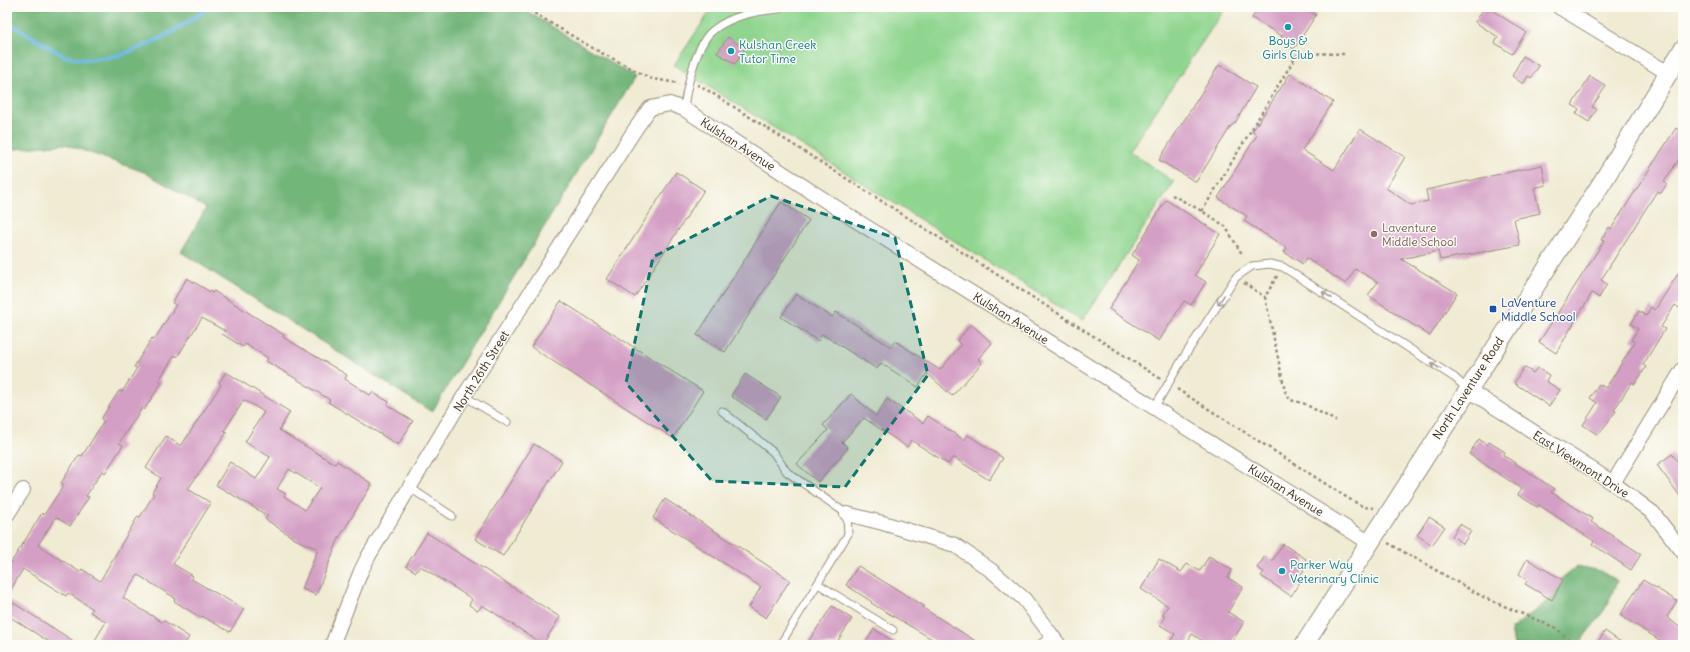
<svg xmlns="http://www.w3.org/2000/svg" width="1690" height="652" viewBox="0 0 1690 652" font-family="Delius,sans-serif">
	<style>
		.green { fill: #8fd58f; stroke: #658056 }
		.forest { fill: #73b67a; stroke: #57704c }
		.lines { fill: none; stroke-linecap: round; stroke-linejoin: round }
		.stream { stroke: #6dbae7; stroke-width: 4 }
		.building { fill: #d49fc5; fill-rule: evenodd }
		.service-casing { stroke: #968a78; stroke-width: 9 }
		.minor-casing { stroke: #968a78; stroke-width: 16 }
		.tertiary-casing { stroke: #968a78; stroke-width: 20 }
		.path { stroke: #968a78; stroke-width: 2.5; stroke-dasharray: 3 3; stroke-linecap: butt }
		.service { stroke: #fff; stroke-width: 7 }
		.minor { stroke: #fff; stroke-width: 14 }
		.tertiary { stroke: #fff; stroke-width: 18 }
		.oneway { stroke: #a79f9a }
		.marked { fill: #0f766e; fill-opacity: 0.2; stroke: #0f766e; stroke-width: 3; stroke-dasharray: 8 5; stroke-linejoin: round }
		.culture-dot { fill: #0f9aa8; stroke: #fdfcf7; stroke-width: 1.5 }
		.education-dot { fill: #8d6e63; stroke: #fdfcf7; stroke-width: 1.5 }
		.transit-dot { fill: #1a4fb4; stroke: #fdfcf7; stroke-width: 1.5 }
		.labels { text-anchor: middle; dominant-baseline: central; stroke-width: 3; stroke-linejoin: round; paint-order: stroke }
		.culture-label { font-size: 12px; fill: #0d838f; stroke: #fdfcf7; text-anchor: start }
		.street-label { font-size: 12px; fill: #3b2a1e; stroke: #fdfcf7 }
		.education-label { font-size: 12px; fill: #785e54; stroke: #fdfcf7; text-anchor: start }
		.transit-label { font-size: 12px; fill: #164399; stroke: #fdfcf7; text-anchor: start }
	</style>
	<rect width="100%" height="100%" fill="#fdfcf7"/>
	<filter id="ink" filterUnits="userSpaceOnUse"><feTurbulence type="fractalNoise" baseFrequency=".025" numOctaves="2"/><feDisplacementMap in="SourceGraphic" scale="8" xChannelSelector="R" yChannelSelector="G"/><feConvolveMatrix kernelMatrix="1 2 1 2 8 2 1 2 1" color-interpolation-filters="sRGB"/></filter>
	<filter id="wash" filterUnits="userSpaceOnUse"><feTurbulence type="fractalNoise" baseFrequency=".012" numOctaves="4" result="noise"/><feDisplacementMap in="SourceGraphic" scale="16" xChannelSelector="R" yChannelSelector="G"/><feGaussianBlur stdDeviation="0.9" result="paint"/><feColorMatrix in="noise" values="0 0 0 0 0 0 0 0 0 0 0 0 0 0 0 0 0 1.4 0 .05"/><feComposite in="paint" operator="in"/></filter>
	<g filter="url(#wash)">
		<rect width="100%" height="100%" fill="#f0ebd3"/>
		<path class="green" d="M713,7h513l-97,144 45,31 -92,139 -408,-256z"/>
		<path class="forest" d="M7,7h513l115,70 -203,335 -251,-160 25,-44 -62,-36 -79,-28 -58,6z
			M1577,566l23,5 17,10c-5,13 -9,25 -17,35 -7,11 -15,16 -20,29h-66l-3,-16 42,-32 4,-15z"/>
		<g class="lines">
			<path class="stream" d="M7,22l57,34 23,4 35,-5 27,-11 23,-12 38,-25"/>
		</g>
		<g id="blocks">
			<path class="building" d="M1259,7h45l12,8 -22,34 -14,-9 2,-4 -30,-18z
				M1485,7h2l39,25 -14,22 -17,-11 3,-6 -23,-15z
				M728,37l17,12 -10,15 -18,-11z
				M1523,56l16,10 -8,12 -3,-2 -5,8 -11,-8z
				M1219,65l37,22 -21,36 -4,3 -35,56 -37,-22z
				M1290,74l43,28 -31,48 32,20 26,-41 45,28 -19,31 25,17 17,-4 -2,-11 116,-25 4,20 -12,3 6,25 -26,6 6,26 -80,15 -2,-9 -37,8 56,34 -27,43 -62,-41 10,-13 -23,-13 -9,15 -40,-26 -3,6 -19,-12 3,-4 -43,-27 3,-5 -29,-18 39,-63 -5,-3z
				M1590,76l16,10 -14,21 5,2 -8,13 -13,-8 3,-5 -7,-4z
				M1676,128l7,5v20l-19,29 3,2 -6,9 -4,-2 -56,89 6,4 -8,14 -7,-5 -36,60 -17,-11 65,-101 -3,-1 8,-13 2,2z
				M676,172l28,18 -69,107 -28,-18z
				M1166,200l54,34 -25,41 11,7 -15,23 -7,-4 -25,40 -50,-32 30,-49 -7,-5z
				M781,202l28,18 -84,132 -28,-17z
				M1683,266v36l-4,6 -4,-3 -14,22 4,2 -22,36 3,2 -11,17 -3,-2 -18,28 2,1 -18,24 -15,-10 14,-22 -7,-5 9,-14 7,4 29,-46 -4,-2 7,-11 -7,-5 8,-13 7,5 5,-9 4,3z
				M187,278l25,15 2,-2 70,44 -1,2 64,38 -2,4 25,16 2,-3 17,10 -2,3 26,16 -15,24 -70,-43 2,-2 -35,-22 -29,-17 2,-3 -23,-14 -2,3 -21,-13 3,-3 -23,-13 -25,39 -2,-2 -16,25 3,2 -18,28 -2,-2 -23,35 4,2 -18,28 -3,-2 -16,25 3,1 -19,29 -14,-9 -18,28 42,27 2,-3 18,12 38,-65 2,1 14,-23 -2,-1 9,-15 -15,-10 20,-32 15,10 40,-61 -2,-2 7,-11 64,40 -11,18 56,34 2,-3 35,23 -33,54 -23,57 -14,-6 16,-40 -26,-11v-1l-27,-18 3,-3 -52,-31 14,-23 26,17 14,-22 -25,-15 19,-30 -20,-12 -20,31 3,1 -39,57 23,14 -38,61 20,12 -2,3 53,30 -14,23 -28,-16 -1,2 -27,-17 1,-3 -37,-23 -15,23 39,24 1,-2 26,17 -5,8h-92l14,-23 -16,-10 3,-3 -25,-16 -2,3 -43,-27 -16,27v-27l35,-56 2,2 20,-30 -3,-2 18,-28 3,1 22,-35 -3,-2 18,-28 3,1 15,-24 -3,-1 18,-29 2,2 22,-35 -4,-2zM289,469l31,19 -15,22 -21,-14 2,-2 -9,-5z
				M796,294l36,23 4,-5 55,35 4,-6 45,29 21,-25 -4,-4 14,-17 21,19 -14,16 4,4 -30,33 -25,-23 -9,14 -37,-24 -4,6 -55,-35 -4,7 -37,-24z
				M561,301l142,90 -30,47 -142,-91z
				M1524,367l9,6 4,-5 12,7 -3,6 14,9 -11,16 -35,-23z
				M745,374l36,23 -15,22 -35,-23z
				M851,394l25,22 11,-17 36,24 5,-7 36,24 4,-5 35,23 -14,22 -36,-23 -5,7 -37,-24 -4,7 -43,-29 -22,24 6,6 -30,34 -21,-18 31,-34 -5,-5z
				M1479,439l8,6 2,-3 16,10 -2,3 51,34 -3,3 42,27 -2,3 50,32 -10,16 -39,-26 2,-3 -55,-36 -2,2 -19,-12 4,-6 -53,-35z
				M534,444l28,17 -59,95 -28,-17z
				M1672,454l11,14v32l-26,-35z
				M665,499l125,81 -24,38 -17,-11 12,-20 -108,-69z
				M1429,517l16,10 -13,18 -15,-10z
				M1460,524l11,7 -8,13 -11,-8z
				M427,533l133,84 -17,27 -61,-39 -4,6 -9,-6 3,-6 -52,-33 -4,6 -10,-6z
				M1283,544l23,15 -5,8 3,3 -7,10 3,2 -9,14 -30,-20 3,-4 -7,-4 8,-12 7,5z
				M1209,556l23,14 -4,8 15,9 -15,25 16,10 -14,23h-21l-17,-11 -6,11h-18l7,-11 -15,-9 5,-9 -3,-1 6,-9 -27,-17 18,-30 22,13 6,-8 13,7z
				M1527,559l36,21 -11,20 -27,-16 3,-4 -9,-6z
				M858,566l66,40 -1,2 59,37h-40l-71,-42 1,-1 -26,-17z
				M1643,580l34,21 -10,16 16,13v15h-26l4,-4 -41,-26z
				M7,599l73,46h-26l-47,-30z
				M832,606l20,13 -17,26h-29z
				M874,629l25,16h-35z
				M1605,631l20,14h-29z"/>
		</g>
	</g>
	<g filter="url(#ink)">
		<use href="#blocks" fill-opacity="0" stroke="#968a78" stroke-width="1"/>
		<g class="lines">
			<g class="service-casing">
				<path id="service" d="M684,109c2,-20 12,-62 26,-76 18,-17 45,-22 69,-24
					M464,396l43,26
					M1154,408l28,-48 54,-83 16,-11 18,-2 13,3 172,111 12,11
					M722,411l51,41 14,20 60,42 1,20 -68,111
					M409,487l43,29
					M818,584l75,46
					M1039,645l13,-9"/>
			</g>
			<g class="minor-casing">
				<path id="minor" d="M1559,7l109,66
					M1467,389l146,94 40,30 30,39
					M1613,483l70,-114
					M847,514l36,9 72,22 37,26 32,28 35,46
					M7,515l16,-25
					M332,645l29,-74 7,-14 96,-161 170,-265 16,-23 20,-4 14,5 176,114 510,320"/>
			</g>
			<g class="tertiary-casing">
				<path id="tertiary" d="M1304,645l299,-464 80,-132"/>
			</g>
			<path class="path" d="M524,7l70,42 58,30 27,4
				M697,85l4,1 460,293
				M1172,195l30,16 23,15 17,28
				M1202,211l96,-158 48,1
				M1277,276l-12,21 20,94 5,9 13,3 33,18
				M1244,283l21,14
				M1177,389l174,111 13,7 10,1
				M1388,543l97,55 71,30 18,17"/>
			<use href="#service" class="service"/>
			<use href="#minor" class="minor"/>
			<use href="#tertiary" class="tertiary"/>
		</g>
		<defs><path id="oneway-shaft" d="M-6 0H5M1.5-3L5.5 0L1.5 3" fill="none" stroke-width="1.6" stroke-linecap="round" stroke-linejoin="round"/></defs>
		<g class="oneway">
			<use href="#oneway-shaft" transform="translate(1327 295) rotate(-147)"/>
			<use href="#oneway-shaft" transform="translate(1221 300) rotate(123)"/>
			<use href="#oneway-shaft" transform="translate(1436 366) rotate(-147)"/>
		</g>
	</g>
	<path class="marked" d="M771,196l124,42 33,137 -83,112 -133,-6 -86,-98 27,-126z"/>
	<g class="culture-dot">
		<circle cx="1288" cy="27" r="4"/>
		<circle cx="731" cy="51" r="4"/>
		<circle cx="1282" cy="571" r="4"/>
	</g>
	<circle class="education-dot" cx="1374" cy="234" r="4"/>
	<rect class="transit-dot" x="1489" y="305" width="8" height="8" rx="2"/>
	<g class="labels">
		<g class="culture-label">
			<text x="1288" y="40" text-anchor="middle">Boys &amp;<tspan x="1288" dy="14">Girls Club</tspan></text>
			<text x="739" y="44">Kulshan Creek<tspan x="739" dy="14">Tutor Time</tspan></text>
			<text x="1290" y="564">Parker Way<tspan x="1290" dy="14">Veterinary Clinic</tspan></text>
		</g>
		<g class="street-label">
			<text transform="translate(738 144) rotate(33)">Kulshan Avenue</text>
			<text transform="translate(1011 318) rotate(32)">Kulshan Avenue</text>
			<text transform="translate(481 371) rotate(-58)">North 26th Street</text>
			<text transform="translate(1468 388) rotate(-57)">North Laventure Road</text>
			<text transform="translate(1581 464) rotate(33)">East Viewmont Drive</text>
			<text transform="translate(1286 490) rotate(32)">Kulshan Avenue</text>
		</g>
		<g class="education-label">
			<text x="1382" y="227">Laventure<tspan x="1382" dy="14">Middle School</tspan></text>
		</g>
		<g class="transit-label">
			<text x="1501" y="302">LaVenture<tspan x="1501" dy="14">Middle School</tspan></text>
		</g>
	</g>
	<rect width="1690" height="652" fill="none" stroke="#fdfcf7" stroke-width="24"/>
</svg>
